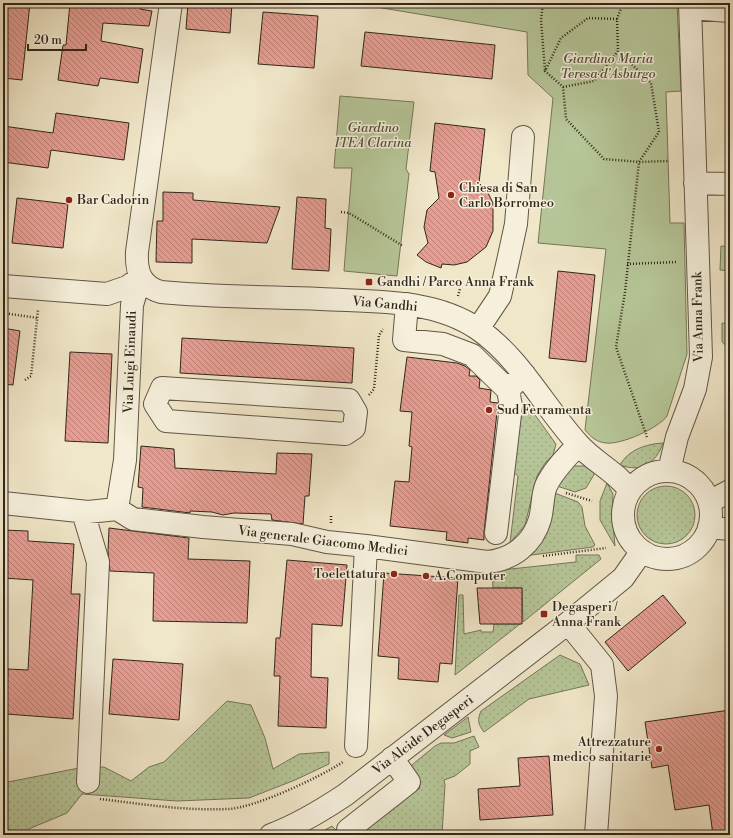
<svg xmlns="http://www.w3.org/2000/svg" width="733" height="838" viewBox="0 0 733 838" font-family="'Libre Bodoni',serif">
	<style>
		.grass { fill: url(#grass-dots); stroke: #74765a }
		.park { fill: #b6c698; stroke: #74765a }
		.building { fill: url(#building-back-hatch); stroke: #31261b }
		.lines { fill: none; stroke-linecap: round; stroke-linejoin: round }
		.minor-casing { stroke: #615646; stroke-width: 24 }
		.path { stroke: #31261b; stroke-width: 2.5; stroke-dasharray: 1 2; stroke-linecap: butt }
		.minor { stroke: #f5efdb; stroke-width: 22 }
		.poi-dot { fill: #8f2418; stroke: #f5efdb; stroke-width: 1.5 }
		.labels { text-anchor: middle; dominant-baseline: central; stroke-width: 3; stroke-linejoin: round; paint-order: stroke }
		.park-label { font-size: 13px; font-style: italic; fill: #524e3a; stroke: #f5efdb }
		.poi-label { font-size: 13px; fill: #31261b; stroke: #f5efdb; text-anchor: start }
		.street-label { font-size: 13px; fill: #31261b; stroke: #f5efdb }
	</style>
	<defs>
		<pattern id="grass-dots" width="8" height="8" patternUnits="userSpaceOnUse"><rect width="8" height="8" fill="#b6c698"/><path d="M2 2h.1M6 6h.1" fill="none" stroke="#9daa82" stroke-width="1.8" stroke-linecap="round"/></pattern>
		<pattern id="building-back-hatch" width="6" height="6" patternUnits="userSpaceOnUse"><rect width="6" height="6" fill="#e69d92"/><path d="M-1 5l2 2M0 0l6 6M5-1l2 2" fill="none" stroke="#bb8076"/></pattern>
	</defs>
	<rect width="100%" height="100%" fill="#f0e6c8"/>
	<filter id="stains"><feTurbulence type="fractalNoise" baseFrequency=".005" numOctaves="4"/><feColorMatrix values="0 0 0 0 .2 0 0 0 0 .09 0 0 0 0 .02 0 0 0 .5 -.17"/></filter>
	<radialGradient id="worn" r=".72"><stop offset=".6" stop-color="#630" stop-opacity="0"/><stop offset="1" stop-color="#630" stop-opacity=".3"/></radialGradient>
	<path class="grass" d="M519,403l7,8 4,-3 26,36 -3,11 -8,8 -8,13 -12,49 -15,18 8,-67 -7,-6z
		M663,443c-7,20 -21,30 -43,22 9,-16 27,-21 43,-22z
		M573,466h12l10,7 -9,15 -11,4 -21,-7z
		M607,483l6,11 -1,20 3,32 -15,-26v-19z
		M637 515a29 29 0 1 1 58 0a29 29 0 1 1-58 0Z
		M552,492l26,10 4,5 3,19 10,19 -2,2 -69,9z
		M576,555h23l2,4 -78,63 -1,-34h-29l-1,-17 84,-9z
		M459,595h4l1,39 17,-4v2h12l1,-8h26l-65,51z
		M560,655l20,9 9,21 -60,14 -45,33c-6,-8 -7,-12 -3,-21z
		M227,701l24,4 14,33 8,31 26,-15 30,-2v12l-34,16 -46,18 -72,3 -95,-7 -15,19 -48,20 -16,-6v-44l76,-15 25,-1 27,14 18,-14 15,-5z
		M468,717l3,15 -19,6 -8,-3z
		M474,736l5,11 -9,4v13l-15,12 -11,4 1,5 -3,50h-84v-3l62,-44 -13,-19 28,-23 6,-3h13z
		M332,826l9,9h-25z"/>
	<path class="park" d="M352,3h325l4,88 -15,1 4,131h14l3,131 -20,62c-8,12 -46,29 -61,27 -10,-1 -15,-6 -21,-13l21,-181 -68,-6 15,-145 -25,-23 -1,-43z
		M340,96l74,6 -8,67 3,5 -12,102 -53,-5 8,-103h-18z
		M721,246l9,1v24l-10,-1z
		M722,323l8,1v25l-8,-7z"/>
	<path class="building" d="M3,3h27l-8,77 -19,-2z
		M70,3h68l-1,3h4l-1,3 12,2 -3,15 -46,-3 -2,18 42,8 -5,34 -38,-5 -2,8 -40,-6 5,-35h3z
		M188,3h44l-2,30 -44,-4z
		M263,12l55,4 -4,52 -56,-4z
		M365,32l130,13 -3,34 -131,-13z
		M56,113l73,10 -5,37 -73,-10 -3,18 -45,-6v-36l50,7z
		M435,123l50,6 -6,54 9,10 5,10v28l-7,16 -19,15 -13,3 -12,-1 -1,4 -15,-6 -9,-7 11,-12 -4,-16 3,-17 12,-12 -4,-26 -5,-1z
		M163,192l30,1v7l87,7 -13,36 -75,-4v24l-36,-1 1,-41h6z
		M297,197l29,2 -1,29 6,1 -2,42 -37,-2z
		M17,198l51,6 -5,44 -51,-5z
		M558,271l37,4 -9,87 -37,-4z
		M3,328l17,3 -7,54 -10,-1z
		M182,338l172,10 -2,35 -172,-10z
		M70,352l42,2 -4,89 -43,-2z
		M407,357l50,6 8,3 5,4 -1,6h7l4,4 -1,8 12,2 -1,12 8,1 -14,129v8l-16,-2v5l-22,-3 1,-8 -57,-6 5,-45 14,1 3,-35 -3,-1 3,-34 -12,-1z
		M141,446l33,3 1,19 101,6 1,-21 35,1 -3,42h-4l-2,28 -31,-4 -1,-6 -37,-1 -11,2 -11,-3 -22,-1v2l-48,-6 1,-19 -5,-1z
		M109,528l80,10 -1,21 62,2 -3,62 -94,-2 1,-48 -44,-2 -2,-19z
		M3,530l25,1v10l46,3 -3,50h9l-7,125 -67,-5 2,-45 20,1 5,-90 -30,-2z
		M287,560l60,5 -5,61 -30,-2 -1,53 17,1 -2,50 -48,-2 2,-50h-6l2,-38h4z
		M384,573l74,5 -6,86 -12,-1 -2,19 -40,-3 1,-21 -21,-2z
		M477,588h45v36h-42z
		M663,595l23,28 -58,48 -23,-29z
		M113,659l70,5 -4,56 -70,-6z
		M730,710v125h-17l-4,-30 -34,5 -7,-45 -16,3 -7,-46z
		M549,756l4,59 -73,5 -2,-31 42,-3 -2,-28z"/>
	<g class="lines">
		<g class="minor-casing">
			<path id="minor" d="M171,3l-34,249c-1,19 3,34 24,40 53,5 106,5 159,7 53,3 112,-1 158,30 43,30 66,78 101,116 15,17 38,27 51,46
				M690,8l40,3
				M695,183l35,1
				M3,286l104,8 20,-7 13,-9
				M407,304l-3,36 39,4 29,11 36,35 16,-16
				M478,329l22,-33 8,-35 8,-37 7,-87
				M162,388l187,12 7,12 -2,16 -9,6 -179,-13 -11,-17z
				M669,471l8,-34 18,-48 6,-32 -11,-354
				M623 515a44 44 0 1 1 88 0a44 44 0 1 1-88 0Z
				M709,502l21,-11
				M3,503l85,9 29,-3 16,10 70,8 89,7 35,8 39,4 121,16c25,-2 46,-18 53,-43 3,-11 2,-23 6,-33 7,-16 21,-29 32,-41
				M117,509l8,-49 7,-155 8,-27
				M83,512l15,50 -10,220
				M709,527l21,2
				M496,533l15,-127 -3,-16
				M568,623l34,42 4,31 -10,139
				M356,746l10,-200
				M271,835c27,-10 50,-24 74,-40l223,-172 55,-45 19,-27
				M348,835v-5l61,-48 -17,-24"/>
		</g>
		<path class="path" d="M543,3l-2,17 4,51
			M617,19l6,-16
			M563,87l31,-6 24,-30 -1,-32 -29,-1 -27,20 -16,33 18,16 3,32 38,40 35,3 20,-30 -8,-49 -33,-32
			M341,212l8,1 54,33
			M627,264l50,-2
			M458,296l2,-7
			M3,313l35,5
			M25,380l6,-4 7,-66
			M369,395l5,-6 5,-54 4,-6
			M647,437l-31,-90 9,-55 14,-130 29,-1
			M566,493l26,8
			M331,523v-8
			M543,556l63,-8
			M100,799c42,5 85,12 128,10 27,-1 92,-32 115,-47"/>
		<use href="#minor" class="minor"/>
	</g>
	<g class="poi-dot">
		<circle cx="451" cy="195" r="4"/>
		<circle cx="69" cy="200" r="4"/>
		<rect x="365" y="278" width="8" height="8" rx="2"/>
		<circle cx="489" cy="410" r="4"/>
		<circle cx="394" cy="574" r="4"/>
		<circle cx="426" cy="576" r="4"/>
		<rect x="540" y="610" width="8" height="8" rx="2"/>
		<circle cx="659" cy="749" r="4"/>
	</g>
	<g class="labels">
		<g class="park-label">
			<text x="608" y="59">Giardino Maria<tspan x="608" dy="15">Teresa d'Asburgo</tspan></text>
			<text x="373" y="128">Giardino<tspan x="373" dy="15">ITEA Clarina</tspan></text>
		</g>
		<g class="poi-label">
			<text x="459" y="188">Chiesa di San<tspan x="459" dy="15">Carlo Borromeo</tspan></text>
			<text x="77" y="200">Bar Cadorin</text>
			<text x="377" y="282">Gandhi / Parco Anna Frank</text>
			<text x="497" y="410">Sud Ferramenta</text>
			<text x="386" y="574" text-anchor="end">Toelettatura</text>
			<text x="434" y="576">A.Computer</text>
			<text x="552" y="607">Degasperi /<tspan x="552" dy="15">Anna Frank</tspan></text>
			<text x="651" y="742" text-anchor="end">Attrezzature<tspan x="651" dy="15">medico sanitarie</tspan></text>
		</g>
		<g class="street-label">
			<text transform="translate(385 304) rotate(5)">Via Gandhi</text>
			<text transform="translate(698 317) rotate(-91)">Via Anna Frank</text>
			<text transform="translate(130 362) rotate(-88)">Via Luigi Einaudi</text>
			<text transform="translate(323 541) rotate(7)">Via generale Giacomo Medici</text>
			<text transform="translate(423 735) rotate(-37)">Via Alcide Degasperi</text>
		</g>
	</g>
	<rect width="733" height="838" fill="none" stroke="#f0e6c8" stroke-width="16"/>
	<rect x="4" y="4" width="725" height="830" fill="none" stroke="#31261b" stroke-width="2"/>
	<rect x="8" y="8" width="717" height="822" fill="none" stroke="#31261b"/>
	<path d="M28 44v6h58v-6" fill="none" stroke="#31261b" stroke-width="2"/>
	<text x="34" y="44" font-size="12" fill="#31261b" stroke="#f5efdb" stroke-width="3" paint-order="stroke">20 m</text>
	<rect width="100%" height="100%" filter="url(#stains)"/>
	<rect width="100%" height="100%" fill="url(#worn)"/>
</svg>
